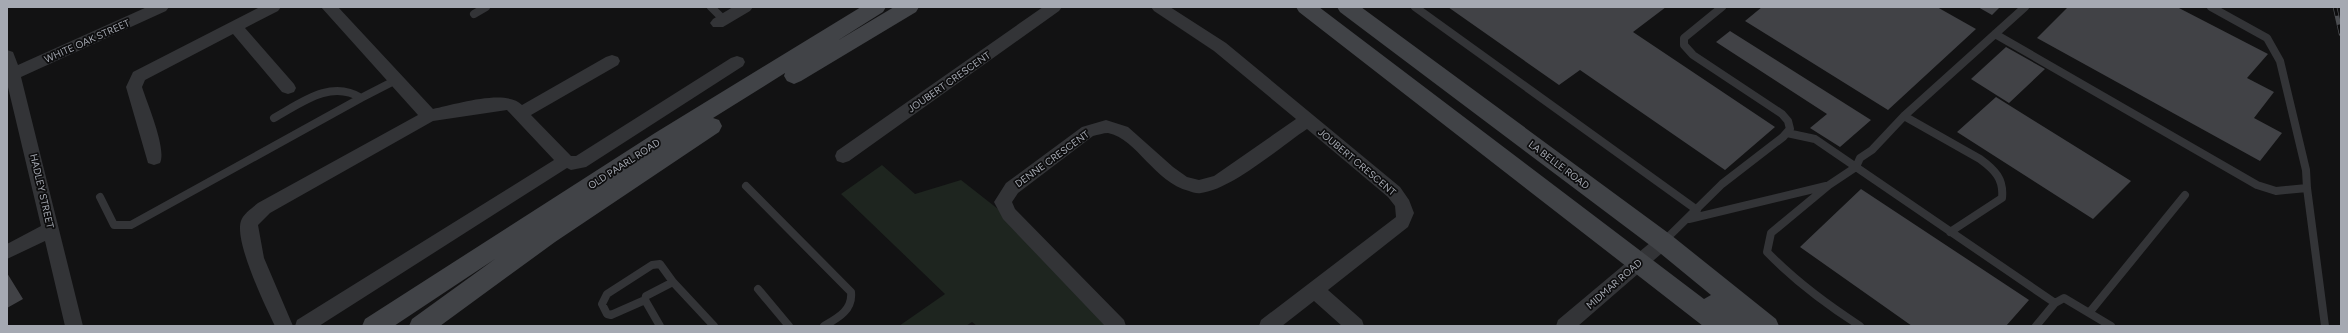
<svg xmlns="http://www.w3.org/2000/svg" width="2348" height="333" viewBox="0 0 2348 333" font-family="Figtree,sans-serif">
	<style>
		.green { fill: #1e251f }
		.building { fill: #414246 }
		.lines { fill: none; stroke-linecap: round; stroke-linejoin: round }
		.lane { stroke: #333437; stroke-width: 8 }
		.street { fill: #333437; fill-rule: evenodd }
		.secondary { fill: #414347; fill-rule: evenodd }
		.rail-casing { stroke: #4c4e52; stroke-width: 4.5 }
		.rail { stroke: #0d0d0e; stroke-width: 3; stroke-dasharray: 9; stroke-linecap: butt }
		.labels { text-anchor: middle; dominant-baseline: central; stroke-width: 3.5; stroke-linejoin: round; paint-order: stroke }
		.street-label { font-size: 10px; fill: #a5a9b2; stroke: #0d0d0e }
	</style>
	<rect width="100%" height="100%" fill="#121213"/>
	<path class="green" d="M882,165l33,29 46,-14 37,29 8,12 102,105h-131l-5,-4 -6,4h-67l46,-32 -104,-100z"/>
	<path class="building" d="M1448,7h218l-33,25 142,95 -50,43 -145,-100 -21,15z
		M1762,7h175l39,22 -88,81 -143,-89z
		M1978,7h22l-8,8z
		M2068,7h109l91,47 -21,24 27,14 -20,26 28,15 -22,28 -223,-123z
		M1730,31l141,89 -31,27 -30,-19 17,-14 -111,-72z
		M2006,47l39,22 -36,34 -38,-24z
		M1996,97l135,84 -38,38 -136,-87z
		M1861,189l168,111 -23,26h-94l-112,-79z
		M7,273l16,26 -16,9z"/>
	<g class="lines">
		<path class="lane" d="M711,7l13,13
			M1415,7l282,203
			M474,14l12,-7
			M1995,34l262,151 19,6 31,-3 -1,-18 -26,-109 -13,-23 -56,-31
			M361,98l35,-18
			M1904,116l76,43c15,11 24,20 22,39l-52,34
			M1787,133l28,6 240,164
			M746,186l105,106c2,18 -13,26 -27,34
			M2307,188l18,138
			M100,197l14,28h17l230,-127c-30,-19 -60,5 -87,20
			M1689,219l137,-33
			M1663,242l59,-58 61,-47 7,-8 -2,-8 -6,-7 -89,-59 -9,-10v-7l38,-31
			M758,289l31,37
			M645,300l-34,15 -4,-1 -5,-10 5,-10 45,-29 8,-1 13,18
			M2089,313l96,-118
			M660,326l-15,-26 1,-4 27,-14 41,44
			M1860,326c-34,-22 -65,-45 -93,-74l4,-19 58,-48 27,-18 4,-9 12,-8 32,-34 121,-109
			M2036,326l19,-23 9,-5 47,28"/>
		<path class="street" d="M147,7h22l-3,4 -145,66 62,249h-18l-20,-85 -38,18v-15l34,-18 -34,-143v-33l6,2 5,13z
			M260,7h21l-3,4 -33,17 49,56 2,4 -2,4 -6,2 -6,-2 -49,-58 -88,46 -3,7c5,16 25,62 18,76l-6,2 -6,-2 -22,-76 7,-15z
			M321,7h17l95,102c21,-4 73,-21 89,-4l84,-48 6,-2 6,2 2,4 -2,4 -87,50 40,41h5l155,-98 6,-2 6,2 2,4 -2,4 -157,101 -15,3 -4,-2 -248,158h-24l2,-6 257,-160 -47,-50 -74,11 -163,92 -12,12 6,33 29,68h-18c-10,-20 -41,-85 -34,-105 2,-7 11,-13 17,-18l160,-88z
			M733,7h20l-3,4 -27,16h-10l-3,-4 3,-4z
			M1043,7h19l-3,4 -210,150 -6,2 -6,-2 -2,-5 2,-5z
			M1151,7h19l56,36 174,144 9,13 5,13 -6,14 -80,63 34,30 2,6h-22l-28,-25 -32,25h-23l2,-6 135,-103 -1,-11 -7,-9 -81,-68c-27,18 -75,60 -106,64 -4,1 -9,-1 -12,-2 -35,-9 -52,-52 -81,-58 -5,0 -10,2 -15,3l-75,57 -6,9 3,7 109,111 2,6h-21l-102,-107 -9,-17 12,-19 76,-56 24,-7 22,7 45,40 14,10 12,3 15,-4 82,-57 -82,-68 -60,-40z
			M1663,235l6,2 3,5 -3,5 -91,79h-22l2,-6 99,-83z"/>
		<path class="secondary" d="M861,7h25l-3,5 -46,29 57,-34h25l-3,5 -115,69 -7,3 -7,-3 -3,-5 1,-3 -72,45 6,2 3,6 -3,6 -164,110 -115,84h-31l3,-7 83,-60 -101,67h-32l3,-7 290,-186z
			M1296,7h23l385,292 7,-4 -56,-46 -315,-237 -3,-5h24l310,228 105,84 3,7h-76l-404,-314z"/>
		<g class="rail-casing">
			<path id="rail" d="M2335,7l6,27"/>
		</g>
		<use href="#rail" class="rail"/>
	</g>
	<g class="labels">
		<g class="street-label">
			<text transform="translate(87 41) rotate(-24)">WHITE OAK STREET</text>
			<text transform="translate(949 82) rotate(-35)">JOUBERT CRESCENT</text>
			<text transform="translate(1052 159) rotate(-36)">DENNE CRESCENT</text>
			<text transform="translate(1357 162) rotate(40)">JOUBERT CRESCENT</text>
			<text transform="translate(624 164) rotate(-33)">OLD PAARL ROAD</text>
			<text transform="translate(1559 165) rotate(37)">LA BELLE ROAD</text>
			<text transform="translate(42 191) rotate(77)">HADLEY STREET</text>
			<text transform="translate(1614 284) rotate(-41)">MIDMAR ROAD</text>
		</g>
	</g>
	<rect width="2348" height="333" fill="none" stroke="#a5a9b2" stroke-width="16"/>
</svg>
